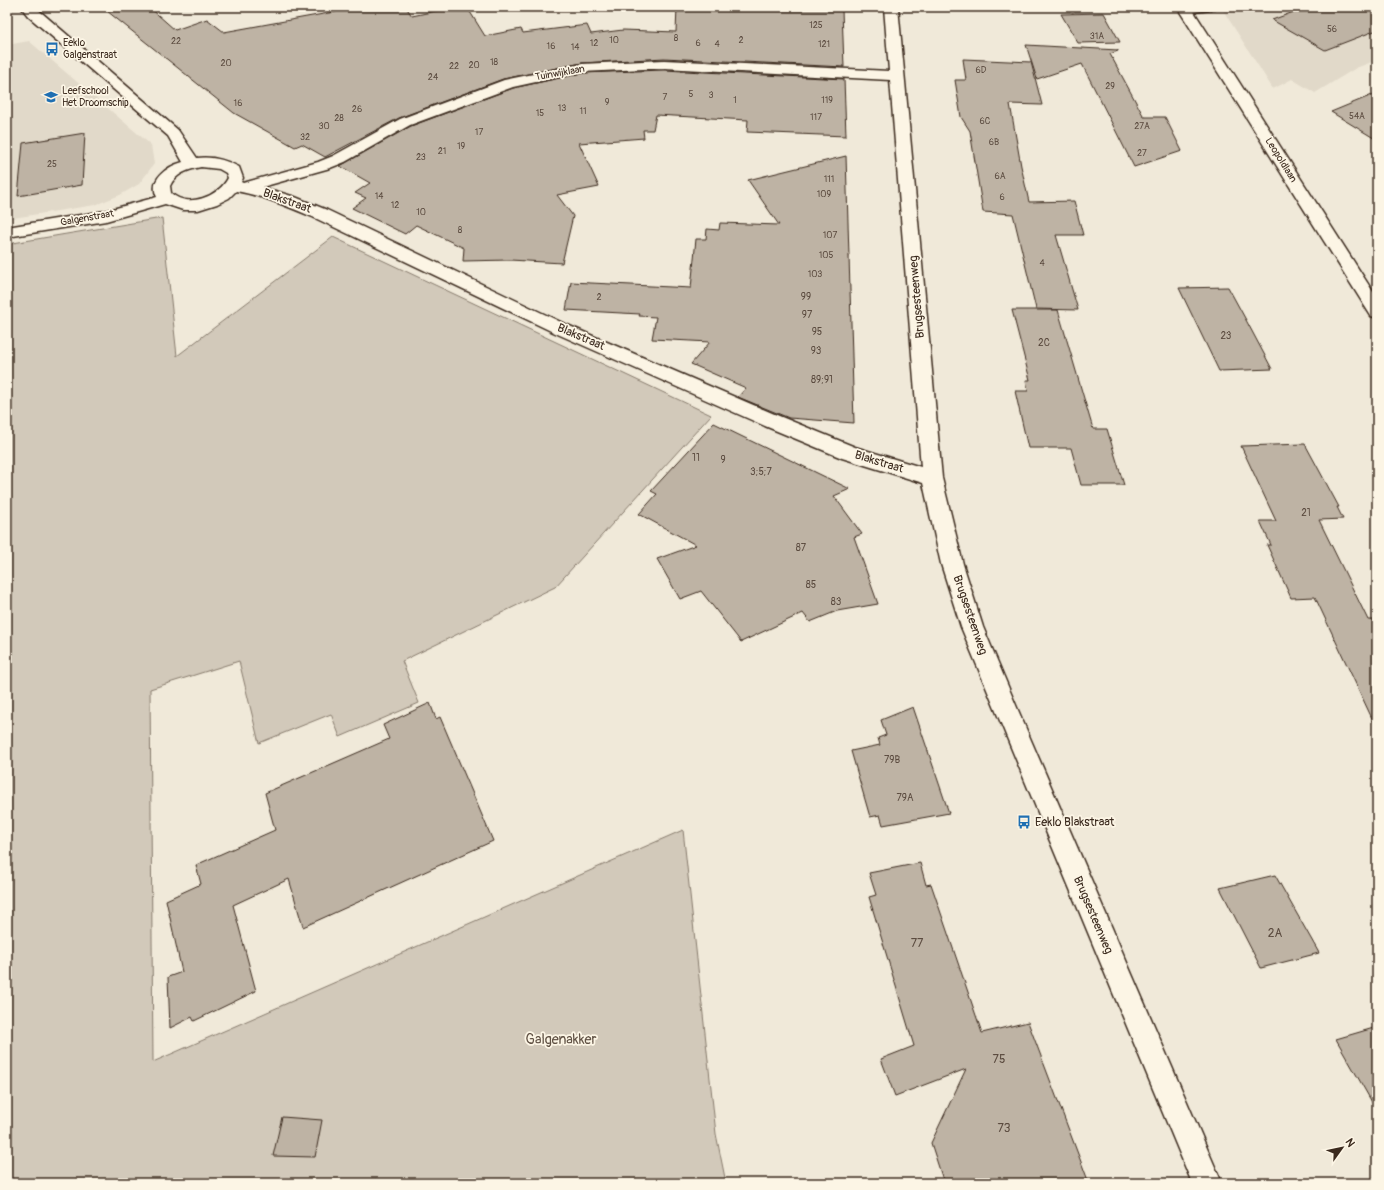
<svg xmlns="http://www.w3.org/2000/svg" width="1384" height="1190" viewBox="0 0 1384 1190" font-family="Pangolin,sans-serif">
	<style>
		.built { fill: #e1d9c9 }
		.green { fill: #d2c9ba; stroke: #867a6c }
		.building { fill: #beb3a4; stroke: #3b2a1e }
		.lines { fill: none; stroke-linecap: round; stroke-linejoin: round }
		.service-casing { stroke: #3b2a1e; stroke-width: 3 }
		.minor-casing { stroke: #3b2a1e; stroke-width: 3 }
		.primary-casing { stroke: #3b2a1e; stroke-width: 3 }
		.service { fill: #fcf5e5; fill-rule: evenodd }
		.minor { fill: #fcf5e5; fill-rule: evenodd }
		.primary { fill: #fcf5e5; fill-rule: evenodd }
		.labels { text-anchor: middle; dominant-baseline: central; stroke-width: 3.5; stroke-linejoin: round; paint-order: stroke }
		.far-number-label { font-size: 9px; fill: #5c4c40 }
		.far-poi-label { font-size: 10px; fill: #3b2a1e; stroke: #fcf5e5; text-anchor: start }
		.far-street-label { font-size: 10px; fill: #3b2a1e; stroke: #fcf5e5 }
		.number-label { font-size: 10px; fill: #5c4c40 }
		.street-label { font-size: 12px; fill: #3b2a1e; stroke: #fcf5e5 }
		.poi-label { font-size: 12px; fill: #3b2a1e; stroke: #fcf5e5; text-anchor: start }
		.near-number-label { font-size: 12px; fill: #5c4c40 }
		.near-park-label { font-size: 14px; fill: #615245; stroke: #fcf5e5 }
	</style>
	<rect width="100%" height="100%" fill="#f0e9d9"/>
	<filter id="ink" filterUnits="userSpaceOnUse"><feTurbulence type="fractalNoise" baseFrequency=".025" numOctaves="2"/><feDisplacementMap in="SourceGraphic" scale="8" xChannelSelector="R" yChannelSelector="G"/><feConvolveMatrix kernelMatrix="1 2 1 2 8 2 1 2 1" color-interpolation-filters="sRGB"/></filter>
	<g filter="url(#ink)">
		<path class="built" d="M1221,7h156v53l-21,8 -41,25 -23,-14 -19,10z
			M29,41l122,104 3,19 -15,20 -19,11 -25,10 -88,14v-174z"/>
		<path class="green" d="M162,218l15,138 156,-119 378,178 -156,172 -153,74 17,42 -79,34 -9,-23 -72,29 -20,-82 -89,28 3,373 530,-232 33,304 10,49h-719v-939z"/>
		<path class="building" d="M102,7h47l26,23 32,-11 17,13 138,-25h44l6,9 43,-9h12l18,29 36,-7 2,4 64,-8 4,9 32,-4 53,2 1,-25h155v3h10l2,57 -180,-9 -82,5 -79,16 -104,39 -74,39 -23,-13 -7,3 -61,-34z
			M1307,7h70v23l-52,20 -53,-30z
			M1104,13l16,29 -42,1 -17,-29z
			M1026,45l92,5v1l-8,3 34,63h21l17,34 -48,16 -52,-103 -45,15z
			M963,59l68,3 11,43 -32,-1 11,62 8,36 45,-1 9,34h-27l22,75 -42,-1 -23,-95 -30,-2 -13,-81 -9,-14 -6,-37h11z
			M664,70l180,9 2,57 -99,-4 1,-12 -92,-5 -3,15h-10l1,8 -65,5 20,44 -42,8 16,21 -11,47 -52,-3 -47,1 1,-13 -48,-23 -11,9 -53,-26 14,-10 -11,-5 15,-10 -30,-17 71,-40 102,-38 69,-15z
			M1377,93v47l-46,-28z
			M85,133l-3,52 -64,11 5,-53z
			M846,156l8,267 -65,-5 -51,-21 8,-9 -55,-24 19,-22 -58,-3 4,-22 -17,-1 1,-2 -74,-4 5,-28 120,6 5,-49h10l1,-10 12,1 1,-7 59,2 -31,-45z
			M1228,287l18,33 26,49 -53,2 -40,-83z
			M1012,310h46l35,119h14l17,56h-43l-10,-37h-43l-13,-57h13l-2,-11h4z
			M714,423l136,66 -16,7 28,38 -8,3 24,67 -41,7 -27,11 -7,-9 -62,29 -40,-51 -21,8 -23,-40 39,-14 -57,-31 18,-20 -6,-3z
			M1305,444l34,63h-2l6,12 -24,1 49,100h9v109l-62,-132 -24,1 -24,-53h4l-11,-24h16l-35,-75z
			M430,703l6,16 4,-2 53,124 -190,86 -14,-48 -56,26 23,86 -62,30 -2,-4 -22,11 -2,-51 14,-5 -16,-72 35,-16 -5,-19 79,-35 -10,-37 124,-54 -6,-14z
			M913,707l36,106 -66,12 -3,-10 -10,2 -19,-66 29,-6 -2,-7 8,-3 -5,-15z
			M920,863l6,22 5,-1 51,149 46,-11 61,161h-145l-13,-40 35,-74 -71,27 -14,-37 33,-13 -45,-149 7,-2 -7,-22z
			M1275,875l44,78 -58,15 -41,-80z
			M1377,1027v84l-41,-72z
			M282,1117l40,3 -7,37 -42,-1z"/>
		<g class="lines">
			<g class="service-casing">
				<path id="service" d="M1217,7l-2,2 -4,1 -25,3 -4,-1 -2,-2 4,-3z"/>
			</g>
			<g class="minor-casing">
				<path id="minor" d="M21,7h14l143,123 19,28c15,-2 29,2 42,9l4,11 -2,4 2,1 75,-21 15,-6 67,-37 104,-39 78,-16 82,-4 225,11 -5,-64h14l44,471 21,86 20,63 35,83 204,473h-30l-231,-556 -20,-63 -18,-81 -81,-25 -77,-32 -212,-94 -238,-114c-26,-11 -51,-22 -79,-27l-7,7 -12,6 -19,6h-15l-18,-6 -59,17 -99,16v-10l98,-16 52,-14c-9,-18 11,-31 26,-35l-15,-26 -140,-120zM664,68l226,12 31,387 -66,-20 -76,-31 -214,-92 -238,-114 -32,-13 -33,-10 68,-19 15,-6 65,-37 103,-38 69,-15zM201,167l18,2 7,4 2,5c-9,18 -40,31 -57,15l-1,-7c5,-12 19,-17 31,-19z"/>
			</g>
			<g class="primary-casing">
				<path id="primary" d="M1177,7h14l186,291v20l-6,-2z"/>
			</g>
			<use href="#service" class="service"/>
			<use href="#minor" class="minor"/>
			<use href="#primary" class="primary"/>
		</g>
	</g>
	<defs>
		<g id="bus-bare" transform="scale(1.08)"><path d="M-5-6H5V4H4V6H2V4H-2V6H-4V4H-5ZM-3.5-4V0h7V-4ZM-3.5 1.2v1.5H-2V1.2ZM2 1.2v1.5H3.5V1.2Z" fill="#1f6fb2" stroke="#fcf5e5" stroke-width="2.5" paint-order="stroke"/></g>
		<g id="school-bare" transform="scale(1.08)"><path d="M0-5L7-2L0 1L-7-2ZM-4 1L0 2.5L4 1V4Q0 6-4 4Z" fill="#1f6fb2" stroke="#fcf5e5" stroke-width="2.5" paint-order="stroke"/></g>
	</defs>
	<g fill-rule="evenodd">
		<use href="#bus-bare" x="52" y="49"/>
		<use href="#school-bare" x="51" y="97"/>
		<use href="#bus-bare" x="1024" y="822"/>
	</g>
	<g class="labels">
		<g class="far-number-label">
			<text x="816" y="25">125</text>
			<text x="1332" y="29">56</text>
			<text x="1097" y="36">31A</text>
			<text x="676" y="38">8</text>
			<text x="614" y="40">10</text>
			<text x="741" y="40">2</text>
			<text x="176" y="41">22</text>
			<text x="594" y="43">12</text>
			<text x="698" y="43">6</text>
			<text x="717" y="44">4</text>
			<text x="824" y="44">121</text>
			<text x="551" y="46">16</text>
			<text x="575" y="47">14</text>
			<text x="494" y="62">18</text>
			<text x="226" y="63">20</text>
			<text x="474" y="65">20</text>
			<text x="454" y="66">22</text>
			<text x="981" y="70">6D</text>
			<text x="433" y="77">24</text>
			<text x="1110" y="86">29</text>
			<text x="691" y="94">5</text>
			<text x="711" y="95">3</text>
			<text x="665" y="97">7</text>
			<text x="735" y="100">1</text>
			<text x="827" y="100">119</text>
			<text x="607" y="102">9</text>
			<text x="238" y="103">16</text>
			<text x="562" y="108">13</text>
			<text x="357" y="109">26</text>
			<text x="583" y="111">11</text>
			<text x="540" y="113">15</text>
			<text x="1357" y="116">54A</text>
			<text x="816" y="117">117</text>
			<text x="339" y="118">28</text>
			<text x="985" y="121">6C</text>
			<text x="324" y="126">30</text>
			<text x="1142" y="126">27A</text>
			<text x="479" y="132">17</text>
			<text x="305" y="137">32</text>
			<text x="994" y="142">6B</text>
			<text x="461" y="146">19</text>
			<text x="442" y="151">21</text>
			<text x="1142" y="153">27</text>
			<text x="421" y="157">23</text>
			<text x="52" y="164">25</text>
			<text x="1000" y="176">6A</text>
			<text x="829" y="179">111</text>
			<text x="824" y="194">109</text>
			<text x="379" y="196">14</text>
			<text x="1002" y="197">6</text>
			<text x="395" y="205">12</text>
			<text x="421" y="212">10</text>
			<text x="460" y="230">8</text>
			<text x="830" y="235">107</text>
			<text x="826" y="255">105</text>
			<text x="1042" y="263">4</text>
			<text x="815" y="274">103</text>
			<text x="599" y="297">2</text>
		</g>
		<g class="far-poi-label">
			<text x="63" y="43">Eeklo<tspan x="63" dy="12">Galgenstraat</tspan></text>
			<text x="62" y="91">Leefschool<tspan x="62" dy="12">Het Droomschip</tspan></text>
		</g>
		<g class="far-street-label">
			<text transform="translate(560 73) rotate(-10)">Tuinwijklaan</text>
			<text transform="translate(1281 160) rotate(58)">Leopoldlaan</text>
			<text transform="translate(87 218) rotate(-10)">Galgenstraat</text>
		</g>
		<g class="number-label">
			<text x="806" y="297">99</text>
			<text x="807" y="315">97</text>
			<text x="817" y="332">95</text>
			<text x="1226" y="336">23</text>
			<text x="1044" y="343">2C</text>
			<text x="816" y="351">93</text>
			<text x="822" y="380">89;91</text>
			<text x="696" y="458">11</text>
			<text x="723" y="460">9</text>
			<text x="761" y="472">3;5;7</text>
			<text x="1306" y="513">21</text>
			<text x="801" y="548">87</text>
			<text x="811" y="585">85</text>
			<text x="836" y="602">83</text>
			<text x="892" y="760">79B</text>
			<text x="905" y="798">79A</text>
		</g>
		<g class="street-label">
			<text transform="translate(287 201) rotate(20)">Blakstraat</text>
			<text transform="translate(917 297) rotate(-95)">Brugsesteenweg</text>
			<text transform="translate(581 337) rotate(23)">Blakstraat</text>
			<text transform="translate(879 462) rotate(17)">Blakstraat</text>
			<text transform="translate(970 615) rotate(71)">Brugsesteenweg</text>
			<text transform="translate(1093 915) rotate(67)">Brugsesteenweg</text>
		</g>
		<g class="poi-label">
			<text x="1035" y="822">Eeklo Blakstraat</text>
		</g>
		<g class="near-number-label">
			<text x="1275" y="933">2A</text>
			<text x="917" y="943">77</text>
			<text x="999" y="1059">75</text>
			<text x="1004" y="1128">73</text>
		</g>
		<g class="near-park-label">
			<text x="561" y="1039">Galgenakker</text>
		</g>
	</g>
	<rect width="1384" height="1190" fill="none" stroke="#fcf5e5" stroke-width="24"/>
	<rect x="12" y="12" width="1360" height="1166" fill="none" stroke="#3b2a1e" stroke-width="1.5" filter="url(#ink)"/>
	<g transform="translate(1342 1148) rotate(57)" stroke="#fcf5e5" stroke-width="3" paint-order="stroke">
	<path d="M0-3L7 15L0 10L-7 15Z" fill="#3b2a1e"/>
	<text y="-6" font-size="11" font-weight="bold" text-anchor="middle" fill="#3b2a1e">N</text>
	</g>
</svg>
